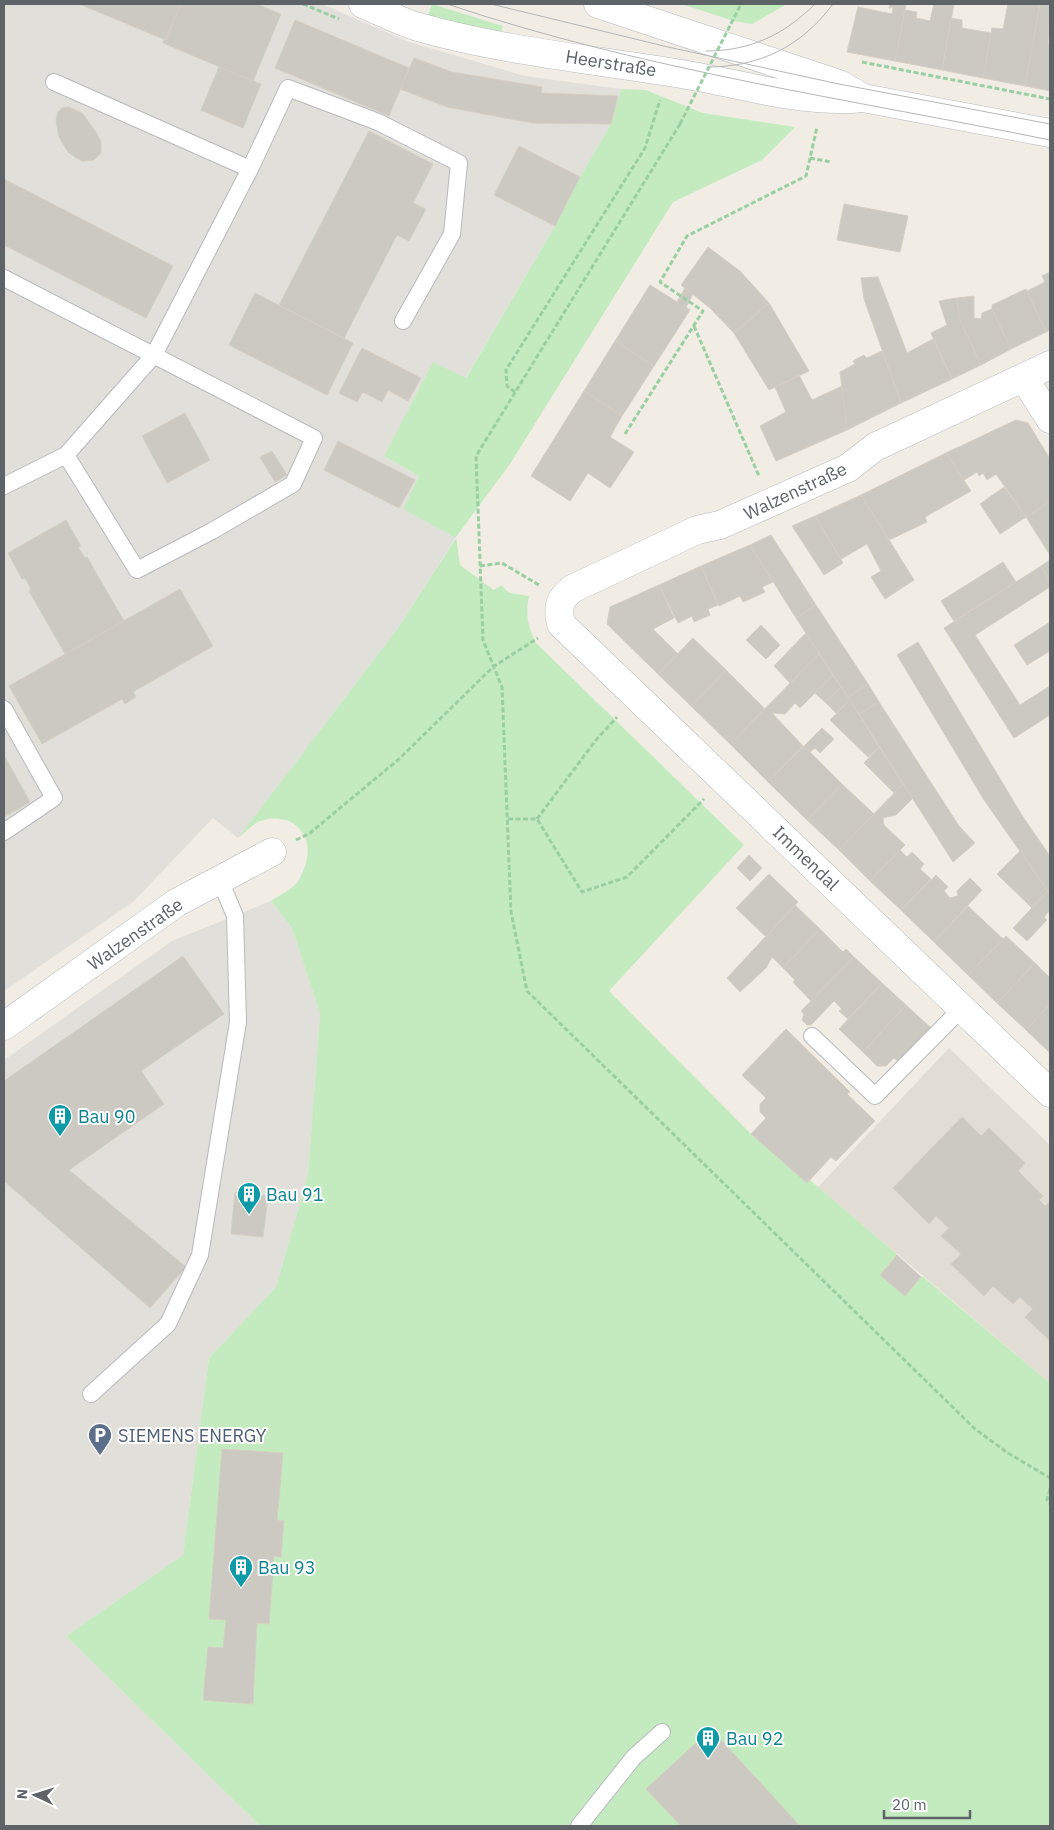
<svg xmlns="http://www.w3.org/2000/svg" width="1054" height="1830" viewBox="0 0 1054 1830" font-family="'IBM Plex Sans',sans-serif">
	<style>
		.industrial { fill: #e1dfda }
		.education { fill: #e1dcd4 }
		.green { fill: #c4ebbf }
		.building { fill: #ccc8c2; stroke: #d6cec3 }
		.lines { fill: none; stroke-linecap: round; stroke-linejoin: round }
		.service-casing { stroke: #b6b9bd; stroke-width: 18 }
		.minor-casing { stroke: #b6b9bd; stroke-width: 29 }
		.tertiary-casing { stroke: #b6b9bd; stroke-width: 29 }
		.path { stroke: #99cfa2; stroke-width: 3; stroke-dasharray: 5 2.5; stroke-linecap: butt }
		.service { stroke: #fff; stroke-width: 16 }
		.minor { stroke: #fff; stroke-width: 28 }
		.tertiary { stroke: #fff; stroke-width: 28 }
		.tram { stroke: #b5b6b7; stroke-width: 1 }
		.path-bridge { stroke: #99cfa2; stroke-width: 3; stroke-dasharray: 5 2.5; stroke-linecap: butt }
		.labels { text-anchor: middle; dominant-baseline: central; stroke-width: 4; stroke-linejoin: round; paint-order: stroke }
		.street-label { font-size: 18px; fill: #5d6367; stroke: #fff }
		.culture-label { font-size: 18px; fill: #0d838f; stroke: #fff; text-anchor: start }
		.service-label { font-size: 18px; fill: #4e5e75; stroke: #fff; text-anchor: start }
	</style>
	<rect width="100%" height="100%" fill="#f1ede5"/>
	<path class="industrial" d="M4,4h318l87,38 116,34 96,13 -10,35 -31,53 -25,49 -90,153 -32,-17 -49,94 35,20 -16,33 53,28 -58,91 -160,210 -25,-20 -79,83 -130,90z
		M271,901l21,27 28,86 -12,161 -32,112 -67,71 -26,197 -117,81 194,190h-256v-766l168,-119z"/>
	<path class="education" d="M949,1048l101,97v238l-232,-196z"/>
	<path class="green" d="M432,4l71,22 -3,9 -72,-20z
		M681,4h106l-35,20 -18,-3z
		M621,89l25,1 57,23 92,14 -33,33 -89,42 -163,262 -54,73 4,28 34,25 7,-5 8,8 20,3c-4,18 -1,31 7,47l208,202 -135,146 142,143 56,49 3,-3 87,74 -17,21 25,21 17,-20 128,107v443h-790l-194,-190 117,-81 26,-197 67,-71 32,-112 12,-161 -28,-86 -21,-27c9,-6 19,-11 26,-18 3,-4 5,-10 7,-14 13,-32 -10,-59 -44,-48 -8,3 -15,12 -22,17l160,-210 58,-90 -53,-29 16,-33 -35,-20 49,-94 33,16 89,-152 25,-49 31,-53z"/>
	<path class="building" d="M79,4h102l-15,36z
		M181,4h75l25,10 -28,67 -90,-38z
		M890,4h16l-11,57 -48,-9 11,-45 34,7 1,-7 -4,1z
		M934,4h20l-12,66 -47,-9 10,-51 12,2 -1,6 14,3z
		M1008,4h32l-15,82 -42,-8 9,-50 11,1z
		M1040,4h10l-2,40 2,1v46l-25,-5z
		M951,18l11,2v8l29,5 -8,45 -41,-8z
		M295,20l114,48 -20,48 -114,-48z
		M414,58l38,14 90,15 -1,6 77,3 -7,28 -79,-1 -85,-16 -47,-18z
		M219,67l42,17 -18,44 -42,-18z
		M69,107l13,6 14,19 5,10v11l-7,7 -12,1 -7,-4 -7,-5 -9,-15 -3,-17 2,-8 4,-4z
		M369,131l64,33 -20,39 13,6 -17,32 -12,-6 -53,103 -65,-33z
		M519,146l61,31 -25,49 -61,-31z
		M4,179l169,87 -27,52 -142,-73z
		M844,204l64,12 -8,36 -63,-12z
		M708,247l32,24 29,32 -35,30 -24,-25 -29,-23z
		M1050,272v58l-4,2 -19,-41 18,-9 -3,-6z
		M878,277l29,76 26,-14 19,40 -51,24 -37,-104 -3,-21z
		M650,285l27,17 8,-14 8,6 -7,13 4,3 -36,56 -39,-25z
		M1026,289l20,43 -35,17 -19,-40v-4z
		M255,293l98,50 -26,52 -98,-50z
		M974,296v22l7,1 1,-6 10,-4 19,40 -30,16 -21,-45 -3,-22z
		M957,298l3,22 21,45 -29,14 -21,-46 16,-8 -8,-24z
		M769,303l40,68 -40,19 -35,-57z
		M615,341l39,25 -32,50 -38,-25z
		M362,348l59,30 -13,23 -20,-11 -6,12 -19,-10 -6,10 -18,-9z
		M882,351l19,52 -54,27 -7,-58 15,-8 -2,-3 11,-6 3,3z
		M799,375l13,25 30,-14 5,44 -71,31 -16,-35 26,-14 -11,-25z
		M584,391l38,25 -12,21 24,15 -24,36 -22,-15 -18,28 -39,-25z
		M185,413l25,47 -43,23 -25,-47z
		M1016,420l12,3 22,36v43l-24,15 -30,-43 -9,6 -4,-7 -4,3 -2,-4 -13,8 -18,-27z
		M338,441l77,39 -16,28 -75,-38z
		M272,451l15,24 -12,7 -15,-25z
		M946,453l25,38 -46,26 2,5 -38,18 -28,-45z
		M1004,487l22,30 -26,17 -20,-30z
		M861,495l53,85 -29,19 -14,-22 10,-6 -14,-27 -26,15 -26,-43z
		M1050,502v53l-24,-38z
		M815,516l28,47 -19,12 -32,-49z
		M66,520l15,26 -3,1 7,11 2,-1 37,64 -59,33 -36,-63 2,-2 -6,-11 -3,1 -14,-26z
		M771,535l45,70 -20,13 -46,-73z
		M750,545l23,37 -11,5 3,5 -22,10 -3,-6 -21,10 -18,-40z
		M1050,560v21l-9,-15z
		M1003,562l13,20 -62,39 -13,-20z
		M701,566l17,39 -10,4 2,6 -16,7 -2,-6 -14,7 -19,-38z
		M1041,566l9,15v6l-75,48 45,70 30,-19v29l-36,23 -70,-110z
		M659,585l15,33 -21,11 25,25 -20,20 -51,-50 3,-17z
		M180,589l33,57 -80,46 3,5 -11,7 -3,-5 -80,45 -33,-58z
		M816,605l52,79 -20,13 -52,-79z
		M1050,622v29l-23,14 -13,-20z
		M761,625l19,20 -14,14 -20,-19z
		M806,633l13,21 -29,29 -16,-17z
		M693,638l33,32 -35,36 -33,-32z
		M918,642l105,175 27,39v38l-66,-94 -87,-145z
		M819,654l14,21 -33,33 -5,-5 -10,11 -13,-1 31,33 -35,36 -38,-38z
		M726,670l39,39 -35,35 -39,-38z
		M833,675l8,12 -16,15 -10,-9z
		M868,684l11,18 -20,12 -11,-17z
		M841,687l9,13 -14,13 -11,-11z
		M850,700l29,47 -11,10 -38,-37z
		M879,702l80,124 16,17 -22,19 -94,-148z
		M822,728l12,11 -14,14 -5,-5 -5,4 32,32 -35,36 -39,-38z
		M879,747l24,37 -9,9 -30,-30z
		M4,755l26,47 -26,15z
		M842,784l32,30 -35,36 -32,-30z
		M903,784l10,14 -17,17 -13,3 1,7 21,20 -35,36 -31,-31z
		M900,850l7,7 5,-5 12,12 -4,5 11,10 -30,31 -31,-29z
		M1020,851l28,40 -16,17 -35,-34z
		M749,855l13,13 -12,13 -13,-13z
		M769,874l29,28 -32,35 -30,-29z
		M936,875l12,12 -4,4 6,7 8,-2 -1,-5 13,-13 12,12 -48,52 -33,-32z
		M1048,891l2,4v15l-6,7 3,3 -20,21 -14,-13z
		M795,905l25,24 -37,39 -11,-11 -6,11 -26,24 -13,-14z
		M968,906l35,33 -35,36 -34,-33z
		M820,929l23,23 3,-3 8,8 -43,44 -18,-19 2,-2 -12,-12z
		M1006,936l29,27 -38,40 -29,-28z
		M183,956l41,58 -83,57 23,33 -95,66 117,97 -36,41 -146,-127v-100z
		M854,957l28,26 -34,36 -9,-8 3,-2 -8,-8 -23,24h-4l-5,-5 2,-6 -3,-3z
		M1035,963l15,15v26l-24,26 -29,-27z
		M882,983l24,22 -43,47 -24,-23z
		M1050,1004v49l-24,-23z
		M906,1005l25,23 -33,33 -4,-3 -8,8h-9l-14,-14z
		M786,1029l64,63 -3,2 28,27 -39,40 -5,-4 -24,26 -56,-49 15,-16 -6,-6v-8l6,-6 -24,-23z
		M962,1117l19,19 8,-8 36,35 -7,8 25,25 -4,4 6,6 5,-4v139l-25,-24 8,-8 -13,-12 -7,7 -20,-18 -9,10 -33,-32 10,-10 -20,-18 8,-8 -13,-12 -7,8 -36,-36z
		M235,1192l33,4 -5,41 -32,-3z
		M897,1255l24,22 -16,19 -25,-21z
		M222,1449l61,4 -6,67 7,1 -3,36 -7,-1 -5,68 -12,-1 -4,81 -50,-4 5,-53 15,1 3,-28 -17,-1z
		M711,1729l89,97h-119l-35,-37z"/>
	<g class="lines">
		<g class="service-casing">
			<path id="service" d="M54,82l196,87
				M4,278l310,160 -21,46 -81,47 -75,39 -71,-115
				M4,486l62,-31 88,-100 96,-186 38,-81 90,34 81,41 -7,71 -49,87
				M4,709l50,89 -50,34
				M812,1036l63,60 87,-88
				M91,1394l77,-70 32,-69 38,-233 -3,-106 -15,-36
				M579,1826l55,-69 28,-25"/>
		</g>
		<g class="minor-casing">
			<path id="minor" d="M1050,365l-175,82 -27,21 -128,57 -23,5 -125,59c-13,11 -15,18 -11,35l489,469
				M1024,378l26,41
				M4,1026l172,-123 96,-51"/>
		</g>
		<g class="tertiary-casing">
			<path id="tertiary" d="M363,4c17,7 34,16 52,22 85,25 184,34 272,49 59,10 117,29 176,23l187,35
				M598,4l241,80 23,13"/>
		</g>
		<path class="path" d="M303,4l36,15
			M862,62l188,37
			M680,124l-204,332 7,184 19,47 9,225 16,79 448,438 33,24 42,25
			M810,158l21,4
			M694,326l65,150
			M515,392l-8,-6 -1,-16 139,-222 15,-48
			M625,434l78,-123 -43,-29 27,-46 119,-60 11,-49
			M480,566l22,-3 37,22
			M508,819h29l45,73 45,-15 77,-78
			M537,819l59,-79 21,-23
			M296,840l14,-7 89,-74 94,-92 45,-29
			M1050,1489l-3,11 3,4"/>
		<use href="#service" class="service"/>
		<use href="#minor" class="minor"/>
		<use href="#tertiary" class="tertiary"/>
		<path class="tram" d="M447,4c196,66 402,95 603,136
			M491,4l177,43 171,37 211,40
			M706,51c44,0 78,-16 109,-47
			M708,67c52,0 94,-21 125,-63"/>
		<path class="path-bridge" d="M680,124l61,-120"/>
	</g>
	<defs>
		<g id="building-pin" transform="scale(1.25)"><path d="M0 17L-7.5 6A9.5 9.5 0 1 1 7.5 6Z" fill="#0f9aa8" stroke="#fff"/><path d="M-4-6H4V6H1V3H-1V6H-4ZM-2.5-4.3h1.7v1.8h-1.7ZM.8-4.3h1.7v1.8H.8ZM-2.5-1h1.7V.8h-1.7ZM.8-1h1.7V.8H.8Z" fill="#fff"/></g>
		<g id="parking-pin" transform="scale(1.25)"><path d="M0 17L-7.5 6A9.5 9.5 0 1 1 7.5 6Z" fill="#5c6f8a" stroke="#fff"/><path d="M-3.5-5.5H1a3.5 3.5 0 0 1 0 7H-1V5.5H-3.5ZM-1-3.4V-.6H.8a1.4 1.4 0 0 0 0-2.8Z" fill="#fff"/></g>
	</defs>
	<g fill-rule="evenodd">
		<use href="#building-pin" x="60" y="1116"/>
		<use href="#building-pin" x="249" y="1194"/>
		<use href="#parking-pin" x="100" y="1435"/>
		<use href="#building-pin" x="241" y="1567"/>
		<use href="#building-pin" x="708" y="1738"/>
	</g>
	<g class="labels">
		<g class="street-label">
			<text transform="translate(611 63) rotate(9)">Heerstraße</text>
			<text transform="translate(795 491) rotate(-25)">Walzenstraße</text>
			<text transform="translate(806 858) rotate(44)">Immendal</text>
			<text transform="translate(135 934) rotate(-35)">Walzenstraße</text>
		</g>
		<g class="culture-label">
			<text x="78" y="1116">Bau 90</text>
			<text x="266" y="1194">Bau 91</text>
			<text x="258" y="1567">Bau 93</text>
			<text x="726" y="1738">Bau 92</text>
		</g>
		<g class="service-label">
			<text x="118" y="1435">SIEMENS ENERGY</text>
		</g>
	</g>
	<rect width="1054" height="1830" fill="none" stroke="#5d6367" stroke-width="10"/>
	<g transform="translate(35 1795) rotate(274)" stroke="#ffffff" stroke-width="4" paint-order="stroke">
	<path d="M0-4L9 19L0 12L-9 19Z" fill="#5d6367"/>
	<text y="-8" font-size="14" font-weight="bold" text-anchor="middle" fill="#5d6367">N</text>
	</g>
	<path d="M884 1810v8h86v-8" fill="none" stroke="#5d6367" stroke-width="2.5"/>
	<text x="892" y="1810" font-size="15" fill="#5d6367" stroke="#ffffff" stroke-width="4" paint-order="stroke">20 m</text>
</svg>
